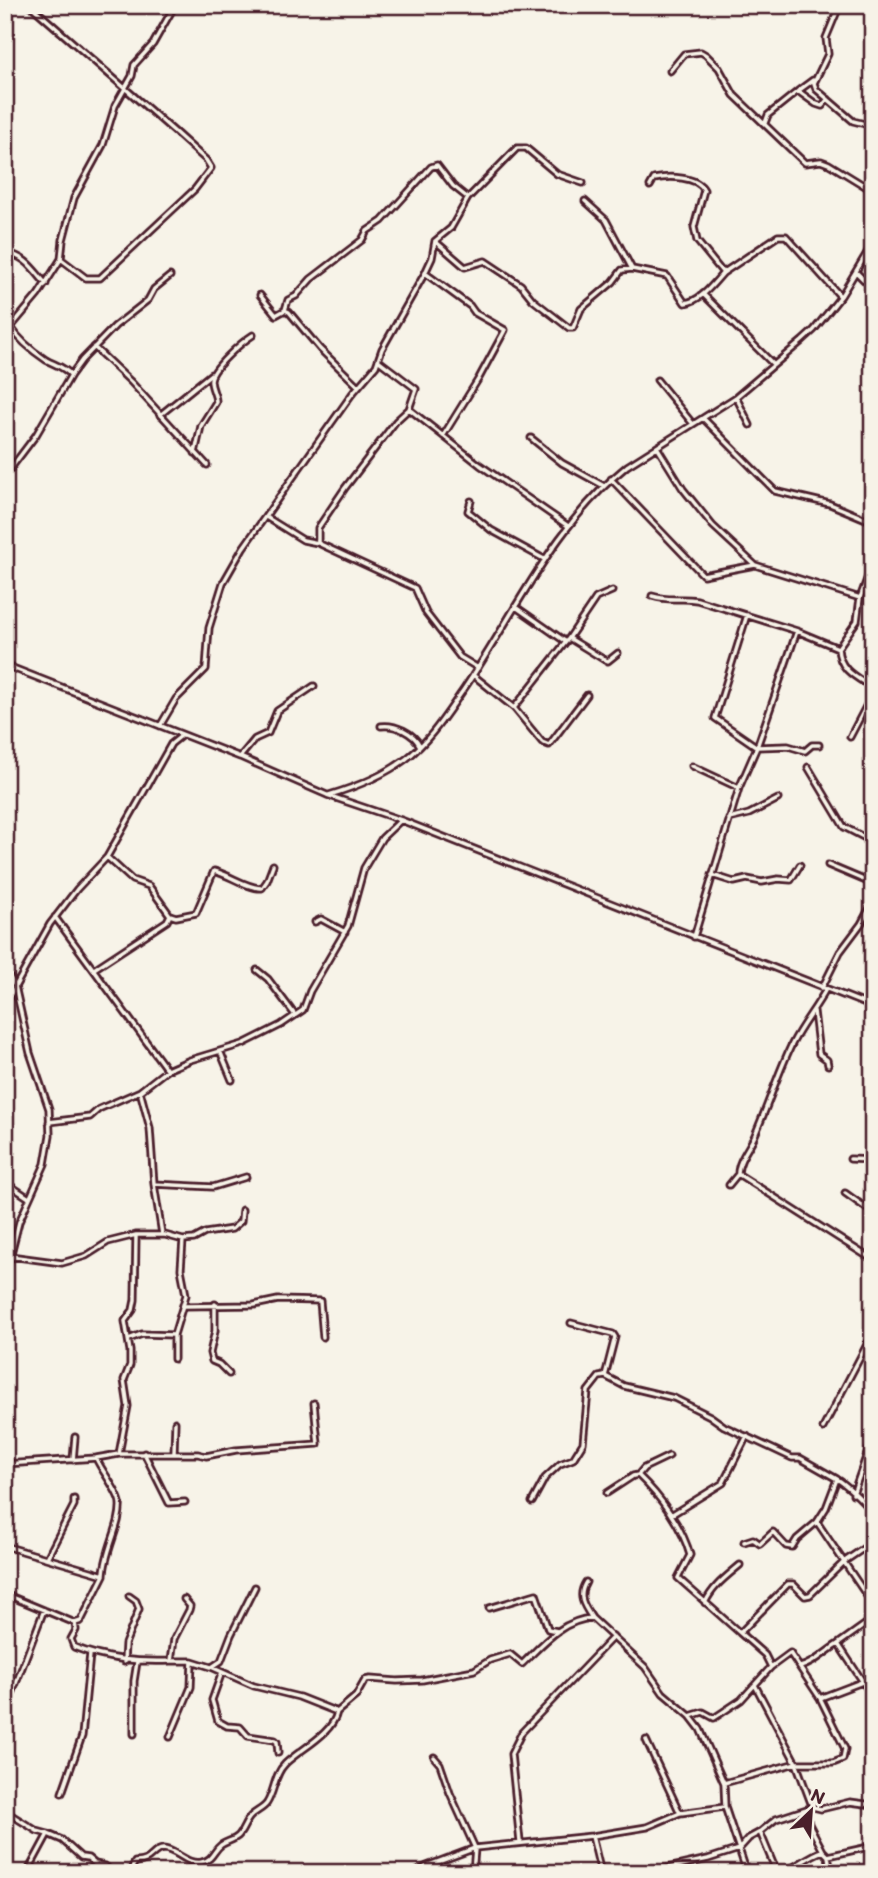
<svg xmlns="http://www.w3.org/2000/svg" width="878" height="1878" viewBox="0 0 878 1878" font-family="Itim,sans-serif">
	<style>
		.lines { fill: none; stroke-linecap: round; stroke-linejoin: round }
		.minor-casing { stroke: #4a1f2b; stroke-width: 9 }
		.minor { stroke: #f7f3e8; stroke-width: 3.5 }
	</style>
	<rect width="100%" height="100%" fill="#f7f3e8"/>
	<filter id="ink" filterUnits="userSpaceOnUse"><feTurbulence type="fractalNoise" baseFrequency=".0143" numOctaves="2"/><feDisplacementMap in="SourceGraphic" scale="14" xChannelSelector="R" yChannelSelector="G"/><feConvolveMatrix kernelMatrix="1 2 1 2 8 2 1 2 1" color-interpolation-filters="sRGB"/></filter>
	<g filter="url(#ink)">
		<g class="lines">
			<g class="minor-casing">
				<path id="minor" d="M30,5l146,128 30,27 5,8 -16,21 -95,89h-14l-25,-19
					M832,5l6,4 -12,29 2,16 -14,29 2,6 37,32 20,5
					M670,71l14,-17 17,-2 5,3 13,13 15,27 71,68 16,-2 8,3 44,27
					M798,91l15,-11
					M765,123l3,-8 30,-24 18,13 6,2 6,-7
					M585,201l21,19 26,49
					M435,241l30,26 20,-6 36,24 12,15 36,28h4l8,-19 32,-27 9,-12 10,-1 35,7 18,27c16,-2 28,-19 38,-30l-26,-32 -3,-14 10,-37c-7,-14 -35,-14 -50,-11l-4,7
					M5,252c23,6 26,15 41,32
					M425,273l7,-15 3,-17 16,-13 17,-30 49,-50h9l31,26 26,9
					M723,273l55,-37h8l54,60
					M857,273l16,16
					M703,294l70,70
					M260,295l16,20 9,-5 4,2 31,37 38,37
					M285,310l3,-10 8,-4 15,-17 51,-39 5,-9 15,-10 49,-54 6,-2 16,21 15,12
					M5,324l6,3 27,-32 23,-36 2,-19 11,-42 29,-53 12,-39 17,-30 2,-11 19,-21 22,-39
					M5,331l6,-4c8,13 23,25 35,33 9,5 18,7 25,15l-35,60 -31,41
					M94,347l37,35 76,83
					M378,360l38,29 -7,20 71,56 88,61
					M71,375l11,-15 33,-34 33,-26 6,-11 16,-13
					M657,380l36,44
					M736,397l14,28
					M160,415l51,-41
					M703,418l72,73 55,13 43,18
					M531,438l31,25 42,23
					M657,447l26,42 30,37 42,39 105,33 -3,23 -19,27 -41,-17 -40,116 -18,41 -45,149
					M195,453l6,-27 15,-24c0,-8 -5,-13 -5,-22 1,-12 31,-38 42,-45
					M611,479l92,96 52,-10
					M471,501l-3,10 23,19 53,29
					M266,517l37,23 15,3 97,45 11,25 34,44 18,11
					M318,543v-15l27,-40 51,-67 13,-12
					M652,596c20,6 27,1 45,4l100,31
					M860,598l10,-27 3,1
					M516,607l50,35
					M747,615l-32,103 42,29 31,-1 17,5 7,-6h7
					M569,638l27,-40 16,-7
					M838,648c1,22 18,29 35,40
					M5,665l235,92 87,38 74,25 472,187
					M473,675l41,33 28,34 7,3 38,-50
					M514,708l55,-70 34,21 5,2 10,-8
					M160,726l16,-27 30,-30 3,-41 14,-45 20,-35 109,-154 24,-28 6,-17 43,-76 45,33 5,7 30,17 -26,48 -36,58
					M381,726c14,-2 33,7 39,20
					M850,737l23,-44
					M240,757l15,-18 13,-6 9,-22 37,-25
					M692,766l47,22
					M808,767l36,60 29,15
					M329,795c27,-8 54,-19 77,-36 24,-18 41,-46 58,-70 53,-78 88,-162 163,-223l109,-69 66,-56 12,-11 27,-34 32,-53
					M729,819l20,-5 29,-15
					M107,857l25,23 17,6 21,29
					M828,865l45,19
					M712,875l22,7 13,-3 15,3 16,-3 13,1 9,-15
					M55,917l112,153
					M315,922l6,-3 24,13
					M5,969l10,17 15,67 19,56 1,26 -5,29 -26,58 -14,55
					M94,969l73,-48 3,-6 6,2 20,-4 18,-42c14,3 34,18 48,17l5,-7 6,-16
					M257,970l11,9 27,36
					M822,988l18,-36 21,-28 12,-22
					M5,1005l45,-81 27,-35 30,-32 64,-113 10,-8
					M814,1011l5,43 8,6 1,5
					M220,1051l12,29
					M140,1091l10,37 4,56 8,50
					M49,1122l41,-5 9,-8 41,-18 27,-21 23,-10 53,-16 38,-19 22,-15 7,-19 38,-65 16,-58 18,-30 19,-18
					M850,1159l23,1
					M738,1174c0,-14 12,-27 17,-39 13,-30 23,-62 37,-91 10,-20 24,-36 34,-55
					M5,1182l24,16
					M154,1184l59,3 33,-10
					M729,1185l9,-11 135,86
					M845,1193l28,20
					M10,1256l52,7 24,-7 22,-14 28,-7h29l18,5 11,-1 11,-6 27,-4 9,-8 1,-11
					M215,1304v27l-5,22 2,8 7,3 10,10
					M184,1306l70,-1 24,-5 42,1 3,36
					M571,1323l42,11 2,3 -10,39
					M129,1339l13,-5 32,1
					M174,1359v-24l12,-40 -5,-26 2,-29
					M823,1428l50,-95
					M144,1453l25,50 16,-1
					M174,1453l1,-31
					M119,1454l9,-48 -4,-26 6,-15v-14l-5,-30 8,-11 2,-10 1,-65
					M96,1458c5,12 23,34 24,45 2,20 -15,48 -16,71
					M73,1460l2,-23
					M5,1464l91,-6 23,-4h79l8,2 30,-6 82,-6 -4,-41
					M638,1475l6,-7 25,-12
					M607,1493l26,-17 5,-1c22,21 44,51 52,80l-12,23 62,55
					M853,1494l20,-57
					M532,1502l13,-24 15,-14 13,-5 10,-16 5,-52 11,-14 6,-1 19,10 50,12 36,18 14,10 68,32h8l37,21
					M873,1512c-11,-12 -23,-25 -36,-33l-11,29 -9,14 56,83
					M671,1515l52,-32 24,-47
					M744,1542l9,-3 7,5 13,-12 13,14 6,1 5,-8 20,-17
					M5,1546l99,29 -23,46 -6,2
					M47,1558l27,-53v-6
					M586,1582c-9,14 -2,24 6,36
					M5,1594l70,29 1,7 -5,9 3,8c33,13 62,15 97,14l3,-22 15,-29 1,-4 -6,-7
					M705,1603c8,-17 21,-26 35,-38
					M489,1608l47,-14 12,35 9,2
					M838,1644l35,-25
					M171,1661h21l19,6 43,19 45,11 38,15 19,-16 9,-16 5,-1 27,2 25,-1 52,-10 16,-10 20,-6 12,10c20,-19 40,-44 70,-46l53,49 18,26 27,23 10,13 24,54 1,24
					M124,1662l1,-18 14,-35 -3,-8 -7,-5
					M212,1667l9,-6 10,-26 24,-48
					M771,1667l-6,-12 -25,-22 48,-49h5l12,12 5,-1 35,-34 28,-19
					M800,1667c14,-3 26,-16 38,-23l35,53
					M222,1672l-10,28 6,21 9,5 13,1 8,9 27,4 2,2 1,11
					M755,1685l41,78h37l10,-4 2,-10 -25,-51 42,-16 11,-8
					M7,1707l37,-97
					M690,1716l13,-4 11,6 27,-18 30,-33 19,-14 30,45
					M134,1734v-53l3,-19
					M170,1737l21,-50 1,-26
					M434,1757l6,7 10,29 25,55 117,-12 55,-9 33,-14 -34,-73
					M724,1783l72,-20 16,43
					M62,1793l20,-57 8,-82
					M806,1810l3,14 14,27
					M5,1811l32,20 11,3 -21,39
					M680,1813l45,-6 22,66
					M760,1832l16,-13 37,-12 8,2 29,-7 23,3
					M48,1834l14,6 19,17 7,1 7,6 10,2 9,7
					M592,1836l9,37
					M520,1842l-9,-88 11,-22 91,-95
					M828,1856l3,17
					M5,1871l3,2
					M129,1873l6,-11c16,1 17,-12 28,-13 13,0 24,17 39,13 11,-2 11,-11 19,-17 6,-4 14,-5 18,-10 5,-6 6,-13 12,-19 5,-5 12,-7 16,-13 8,-13 7,-28 18,-39 15,-15 47,-29 52,-52
					M415,1873l12,-7 48,-18 -2,25
					M646,1873l62,-14 31,-10 10,-11 11,-6 17,41
					M783,1873c13,-6 28,-19 40,-22l5,5 45,-10"/>
			</g>
			<use href="#minor" class="minor"/>
		</g>
	</g>
	<rect width="878" height="1878" fill="none" stroke="#f7f3e8" stroke-width="28"/>
	<rect x="14" y="14" width="850" height="1850" fill="none" stroke="#4a1f2b" stroke-width="2.5" filter="url(#ink)"/>
	<g transform="translate(811 1811) rotate(25)" stroke="#f7f3e8" stroke-width="5" paint-order="stroke">
	<path d="M0-5L12 26L0 18L-12 26Z" fill="#4a1f2b"/>
	<text y="-10" font-size="19" font-weight="bold" text-anchor="middle" fill="#4a1f2b">N</text>
	</g>
</svg>
